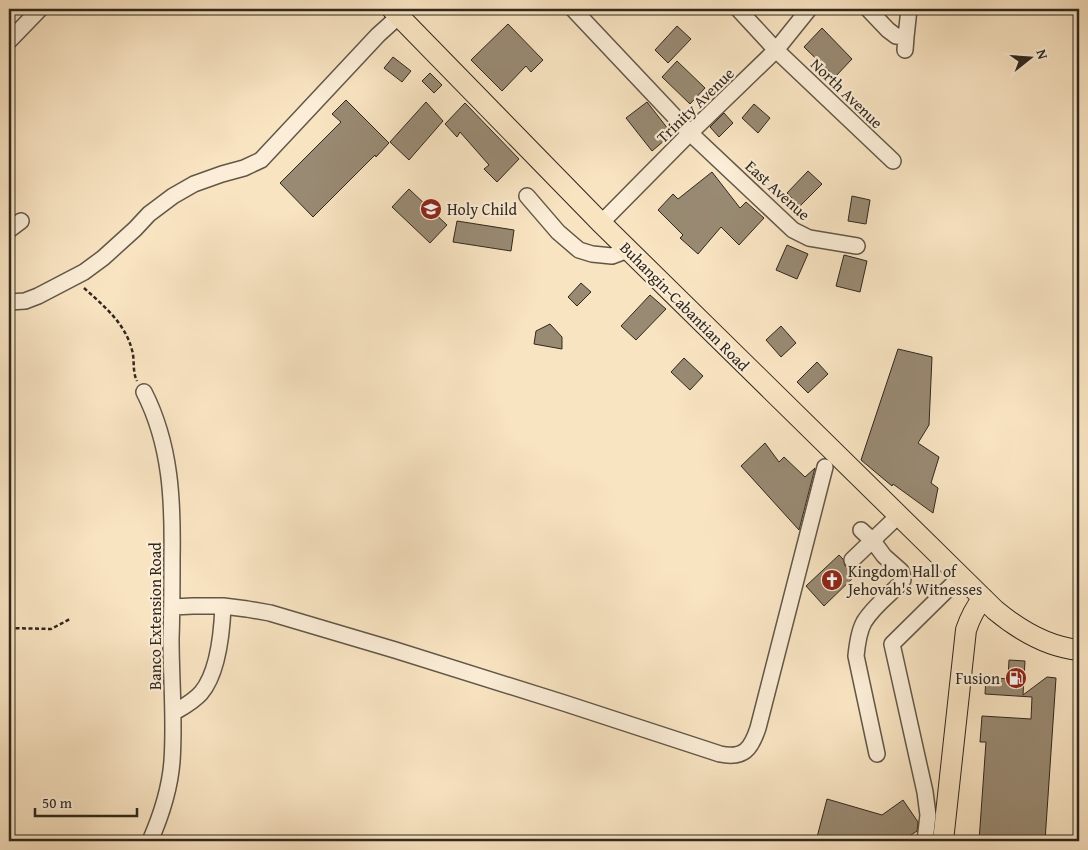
<svg xmlns="http://www.w3.org/2000/svg" width="1088" height="850" viewBox="0 0 1088 850" font-family="'Gentium Book Plus',serif">
	<style>
		.building { fill: #998a73; stroke: #30281e }
		.lines { fill: none; stroke-linecap: round; stroke-linejoin: round }
		.minor-casing { stroke: #625747; stroke-width: 18 }
		.major-casing { stroke: #30281e; stroke-width: 22 }
		.path { stroke: #30281e; stroke-width: 2.5; stroke-dasharray: 4 2.5; stroke-linecap: butt }
		.minor { stroke: #fbedd7; stroke-width: 15 }
		.major { stroke: #f9e4c2; stroke-width: 20 }
		.labels { text-anchor: middle; dominant-baseline: central; stroke-width: 4.5; stroke-linejoin: round; paint-order: stroke }
		.street-label { font-size: 16px; fill: #30281e; stroke: #fbedd7 }
		.poi-label { font-size: 16px; fill: #30281e; stroke: #fbedd7; text-anchor: start }
	</style>
	<rect width="100%" height="100%" fill="#f9e4c2"/>
	<filter id="stains"><feTurbulence type="fractalNoise" baseFrequency=".004" numOctaves="4"/><feColorMatrix values="0 0 0 0 .2 0 0 0 0 .09 0 0 0 0 .02 0 0 0 .5 -.17"/></filter>
	<radialGradient id="worn" r=".72"><stop offset=".6" stop-color="#630" stop-opacity="0"/><stop offset="1" stop-color="#630" stop-opacity=".3"/></radialGradient>
	<path class="building" d="M508,24l35,36 -12,12 -5,-6 -24,25 -31,-31z
		M677,26l14,13 -23,24 -13,-13z
		M822,28l30,31 -17,18 -31,-30z
		M393,57l18,14 -9,11 -18,-14z
		M677,61l28,27 -15,16 -28,-27z
		M430,73l12,12 -8,8 -12,-12z
		M346,100l43,43 -13,14 -1,-2 -62,62 -33,-34 61,-61 -9,-8z
		M426,102l17,19 -34,39 -19,-18z
		M647,102l25,32 -20,17 -26,-33z
		M465,103l54,56 -22,23 -13,-13 5,-4 -29,-33 -3,5 -12,-13z
		M754,104l16,14 -12,15 -16,-15z
		M724,113l9,10 -14,14 -9,-10z
		M808,171l14,13 -22,22 -13,-13z
		M712,172l28,36 6,-6 18,16 -25,27 -18,-18 -23,27 -18,-16 3,-3 -25,-25 15,-16 5,5z
		M409,189l38,36 -17,18 -38,-36z
		M852,196l18,4 -4,24 -18,-3z
		M457,221l57,9 -3,21 -58,-9z
		M787,245l21,9 -11,25 -21,-9z
		M844,255l23,6 -7,31 -24,-6z
		M581,283l10,9 -14,14 -9,-9z
		M650,295l16,14 -30,31 -15,-14z
		M550,324l12,13v12l-28,-5 2,-13z
		M781,326l15,17 -15,14 -15,-17z
		M898,349l34,8 -3,68 -11,18 21,14 -8,26 7,5 -5,25 -40,-29 -1,2 -31,-26z
		M684,358l19,18 -13,14 -19,-18z
		M817,362l11,12 -20,19 -11,-11z
		M765,443l14,19 5,-5 21,20 10,-9 -16,62 -58,-64z
		M839,555l4,4 2,7 4,3h4l4,5 -33,32 -18,-20z
		M1009,660l16,1 -2,34 24,-18 9,1 -11,163h-66l7,-99h-6l2,-26 49,3 1,-22 -47,-3 1,-17 22,2z
		M827,799l55,16 21,-15 15,22 -1,9 -15,10h-86z"/>
	<g class="lines">
		<g class="minor-casing">
			<path id="minor" d="M573,9l117,124 103,97 16,8 48,8
				M738,9l38,41 117,111
				M868,9l20,21 8,6 10,1
				M9,41l31,-32
				M905,50l1,-13 3,-28
				M527,196l31,36 21,18 13,4 20,2 16,-6
				M601,223l89,-90 86,-83 33,-41
				M9,230l12,-9
				M9,302l16,-1 13,-5 46,-24 19,-14 32,-29 14,-15 24,-18 21,-12 28,-10 22,-6 17,-8 117,-125 21,-19
				M144,392c27,53 29,109 28,167 0,27 0,53 -1,80 0,40 4,81 1,122 -2,27 -11,55 -22,80
				M861,530l12,11 11,15 17,15 2,6v3l-3,4c-12,12 -27,23 -36,38 -5,9 -7,24 -8,34l21,98
				M852,560l47,-45
				M172,607l21,-1h30l24,3 23,4 125,37 169,53 156,51c24,5 31,-5 38,-26l67,-261
				M173,713c10,-6 20,-11 28,-20 17,-20 21,-62 22,-87
				M925,841l3,-26 -3,-23 -33,-148 69,-68"/>
		</g>
		<g class="major-casing">
			<path id="major" d="M392,9l209,214 394,387c24,20 52,37 84,40
				M943,841l23,-211c4,-12 9,-22 17,-32"/>
		</g>
		<path class="path" d="M84,288c20,18 41,35 48,62 3,10 0,21 5,31
			M9,628l42,1 19,-10"/>
		<use href="#minor" class="minor"/>
		<use href="#major" class="major"/>
	</g>
	<defs>
		<g id="school-disc" transform="scale(1.125)"><circle r="9.5" fill="#8f2418" stroke="#fbedd7"/><path d="M0-5L7-2L0 1L-7-2ZM-4 1L0 2.5L4 1V4Q0 6-4 4Z" fill="#fff"/></g>
		<g id="church-disc" transform="scale(1.125)"><circle r="9.5" fill="#8f2418" stroke="#fbedd7"/><path d="M-1.2-6h2.4v3.5h3.3v2.4h-3.3V6h-2.4V-.1h-3.3v-2.4h3.3Z" fill="#fff"/></g>
		<g id="fuel-disc" transform="scale(1.125)"><circle r="9.5" fill="#8f2418" stroke="#fbedd7"/><path d="M-5.5-6h7V0h2V4h1.3V-2.5L3-4.5l.8-.8L6-3V5H2.5V1h-1V6h-7ZM-4.2-4.7v3.2H.2V-4.7Z" fill="#fff"/></g>
	</defs>
	<g fill-rule="evenodd">
		<use href="#school-disc" x="431" y="209"/>
		<use href="#church-disc" x="832" y="580"/>
		<use href="#fuel-disc" x="1016" y="678"/>
	</g>
	<g class="labels">
		<g class="street-label">
			<text transform="translate(847 93) rotate(44)">North Avenue</text>
			<text transform="translate(695 105) rotate(-44)">Trinity Avenue</text>
			<text transform="translate(778 190) rotate(42)">East Avenue</text>
			<text transform="translate(685 306) rotate(45)">Buhangin-Cabantian Road</text>
			<text transform="translate(155 616) rotate(-90)">Banco Extension Road</text>
		</g>
		<g class="poi-label">
			<text x="447" y="209">Holy Child</text>
			<text x="848" y="571">Kingdom Hall of<tspan x="848" dy="18">Jehovah's Witnesses</tspan></text>
			<text x="1000" y="678" text-anchor="end">Fusion</text>
		</g>
	</g>
	<rect width="1088" height="850" fill="none" stroke="#f9e4c2" stroke-width="30"/>
	<rect x="10" y="10" width="1068" height="830" fill="none" stroke="#30281e" stroke-width="2.5"/>
	<rect x="15" y="15" width="1058" height="820" fill="none" stroke="#30281e"/>
	<g transform="translate(1030 58) rotate(73)" stroke="#fbedd7" stroke-width="4" paint-order="stroke">
	<path d="M0-4L9 19L0 12L-9 19Z" fill="#30281e"/>
	<text y="-8" font-size="14" font-weight="bold" text-anchor="middle" fill="#30281e">N</text>
	</g>
	<path d="M35 808v8h102v-8" fill="none" stroke="#30281e" stroke-width="2.5"/>
	<text x="42" y="808" font-size="15" fill="#30281e" stroke="#fbedd7" stroke-width="4" paint-order="stroke">50 m</text>
	<rect width="100%" height="100%" filter="url(#stains)"/>
	<rect width="100%" height="100%" fill="url(#worn)"/>
</svg>
